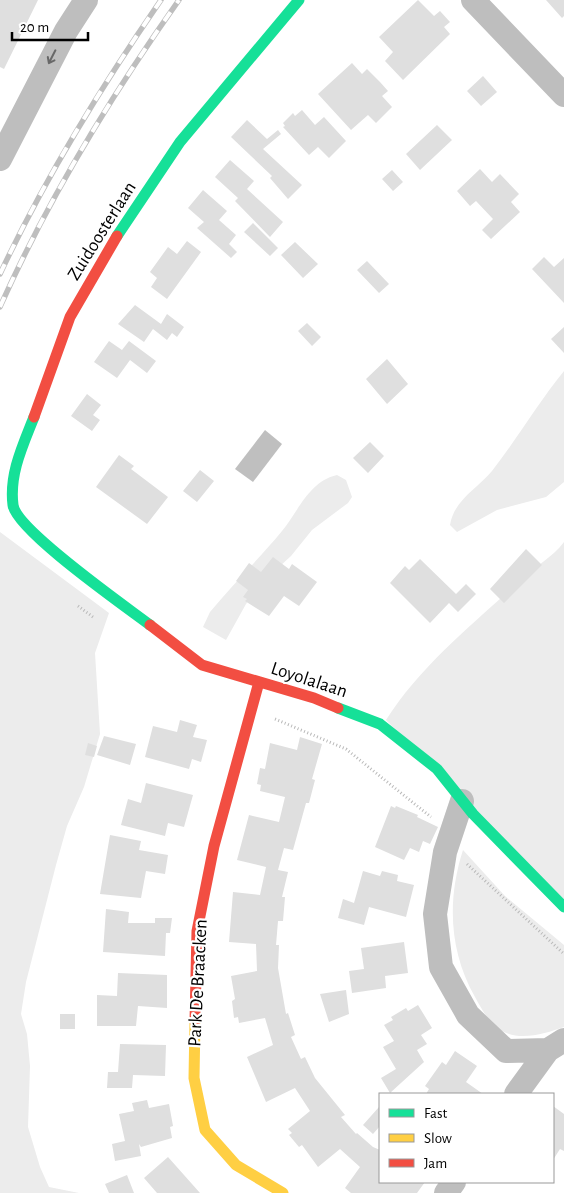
<svg xmlns="http://www.w3.org/2000/svg" width="564" height="1193" viewBox="0 0 564 1193" font-family="'Alegreya Sans',sans-serif">
	<style>
		.green { fill: #ececec }
		.water { fill: #bfbfbf }
		.building { fill: #dfdfdf }
		.lines { fill: none; stroke-linecap: round; stroke-linejoin: round }
		.path { stroke: #b9b9b9; stroke-width: 3; stroke-dasharray: 1 2.5; stroke-linecap: butt }
		.street { stroke: #bebebe; stroke-width: 24 }
		.fast { stroke: #16e098; stroke-width: 11 }
		.slow { stroke: #ffcf43; stroke-width: 11 }
		.jam { stroke: #f24e42; stroke-width: 11 }
		.rail-casing { stroke: #bebebe; stroke-width: 5.5 }
		.rail { stroke: #fff; stroke-width: 4; stroke-dasharray: 11; stroke-linecap: butt }
		.oneway { stroke: #686868 }
		.labels { text-anchor: middle; dominant-baseline: central; stroke-width: 4.5; stroke-linejoin: round; paint-order: stroke }
		.street-label { font-size: 19px; fill: #000; stroke: #fff }
	</style>
	<rect width="100%" height="100%" fill="#fff"/>
	<path class="green" d="M564,371v111l-18,15 -49,13 -40,22 -7,-7c4,-25 27,-36 42,-54 25,-32 46,-68 72,-100z
		M337,475l9,5 6,17 -4,6 -36,27 -21,26 -25,23 -20,25 -20,36 -23,-13 7,-15c23,-28 49,-53 72,-81 16,-19 27,-50 55,-56z
		M0,532l109,81 -14,40 5,81 -16,53 -17,39 -11,39 -30,117 -5,32 6,20 3,32 -2,61 12,40 9,20 30,6h-79z
		M564,542v359l-178,-181c35,-55 87,-96 135,-140 14,-14 31,-22 43,-38z
		M463,850l42,46 59,49v82c-17,6 -42,14 -60,5 -13,-6 -22,-22 -29,-35 -26,-46 -28,-97 -12,-147z"/>
	<path class="water" d="M265,430l17,14 -29,38 -18,-13z"/>
	<path class="building" d="M0,0h38l-34,69 -4,-2z
		M418,0l16,16 6,-5 10,11 -6,5 6,7 -47,46 -18,-19 8,-9 -14,-15z
		M546,0h18v16l-2,2z
		M352,63l10,11 5,-5 13,13 8,9 -6,5 10,11 -16,16 -8,-8 -17,15 -33,-36z
		M483,76l14,16 -16,14 -14,-15z
		M302,110l13,15 9,-8 22,24 -17,17 -11,-11 -9,8 -26,-28 2,-1 -2,-3 10,-10 2,3z
		M247,120l20,19 11,-9 3,4 -18,15 39,36 -14,14 -18,-21 2,-2 -41,-39z
		M437,125l15,15 -32,30 -14,-16z
		M230,160l24,21 -7,8 36,33 -13,15 -35,-36 3,-3 -23,-21z
		M480,169l12,13 8,-8 19,20 -8,8 9,10 -29,27 -9,-9 11,-11 -17,-18 -6,5 -13,-15z
		M392,170l11,12 -10,9 -11,-12z
		M203,190l24,21 -8,9 17,15 -7,9 8,8 -6,6 -34,-30 7,-6 -16,-14z
		M253,223l25,25 -8,8 -26,-24z
		M187,241l14,11 -34,47 -16,-12 6,-9 -7,-6 18,-25 9,7z
		M295,242l23,22 -15,14 -22,-23z
		M544,257l10,10 10,-9v45l-32,-34z
		M367,261l22,23 -10,9 -22,-23z
		M135,305l26,19 6,-10 17,13 -7,10 -5,-4 -5,7 -14,-11 -9,13 -26,-18z
		M307,323l14,14 -9,9 -14,-15z
		M564,327v26l-13,-14z
		M109,341l13,9 7,-9 27,20 -9,12 -17,-13 -13,18 -23,-16z
		M387,359l21,25 -21,20 -21,-25z
		M87,394l14,11 -8,10 7,5 -8,11 -21,-15z
		M370,442l14,14 -16,17 -15,-15z
		M119,455l15,11 -3,3 37,28 -21,27 -51,-37z
		M200,470l14,11 -17,21 -14,-11z
		M526,549l16,16 -38,38 -14,-14z
		M273,557l16,12 3,-5 25,18 -18,24 -15,-10 -15,20 -24,-15 2,-2 -4,-2 5,-7 -12,-9 13,-18 12,9z
		M420,559l36,35 10,-10 10,10 -18,18 -9,-9 -19,20 -40,-40 15,-17 4,4z
		M180,720l17,5 -4,12 14,3 -6,22 -9,-3 -3,10 -44,-12 8,-31 24,6z
		M104,736l32,8 -6,21 -33,-10z
		M300,737l22,7 -10,35 3,1 -6,23h-3l-13,47 -9,-2 -6,22 10,2 -6,25h3l-2,24h-5l-2,24h3l-1,23 8,46 2,-1 7,22 -4,2 10,22 4,-2 10,21 30,37 -4,2 15,17 1,-1 16,14 7,3v32h45l-8,11h-66l-6,-5 15,-21 -20,-18 -22,18 -16,-22 -3,2 -10,-12 3,-2 -4,-4 22,-18 -15,-23 -29,14 -19,-45 26,-12 -8,-27 -26,5 -1,-6 -4,1 -2,-17 3,-2 -4,-23 26,-5 -1,-27 -27,-2 4,-50 27,3 6,-28 -29,-7 12,-45 30,7 6,-25 -25,-6 1,-6 -4,-1 3,-16 5,1 5,-26 27,7z
		M88,743l9,3 -3,11 -9,-2z
		M146,783l47,12 -9,32 -16,-4 -3,13 -44,-11 7,-26 13,4z
		M391,806l4,2 1,-2 22,9 -1,2 21,10 -8,17 -7,-3 -4,11 -9,-4 -6,12 -29,-13z
		M110,835l31,6 -2,9 29,5 -3,19 -19,-3 -5,27 -41,-4z
		M363,871l17,5 2,-5 16,4 -1,6 17,4 -8,32 -37,-10 -5,18 -26,-7 5,-19 11,4z
		M106,909l23,3 -1,11h27v-5h17l-2,15h-4l-1,23 -62,-4z
		M404,942l4,31 -23,3 1,12 -34,5 -3,-22 15,-2 -3,-21z
		M118,973l49,2v33l-29,-2 -2,20h-39v-31l20,1z
		M346,990l3,24 -20,8 -9,-28z
		M418,1005l14,23 -11,7 6,9 -10,6 7,12 -34,31 -9,-15 15,-9 -13,-22 11,-6 -10,-16 9,-5 -2,-3 15,-9 2,3z
		M60,1014h15v15h-15z
		M120,1044l46,1 -1,31 -32,-1 -1,13h-25l1,-16h10z
		M455,1051l22,15 -11,16 17,12h-57l3,-5 -4,-3 17,-24 4,3z
		M147,1100l2,8 20,-4 4,22 -3,1 2,11 -31,9 -2,-3 2,12 -26,5 -3,-17 13,-3 -6,-27 15,-3 -2,-8z
		M553,1106l11,8v37l-4,-2 -7,11z
		M379,1107l1,19 -7,8 -10,-9z
		M168,1157l32,36h-43l-13,-15z
		M127,1175l7,18h-25l-4,-9z"/>
	<g class="lines">
		<path class="path" d="M78,606l15,11
			M275,719l71,30 85,68
			M467,864l97,90"/>
		<path class="street" d="M473,0l91,95
			M0,159l66,-128 20,-31
			M462,801l-17,51 -10,62 6,53 27,48 38,36 42,-1 16,-10
			M516,1094l32,-44
			M446,1193l8,-11"/>
		<path class="fast" d="M117,236l63,-94 119,-142
			M34,417c-11,28 -25,57 -21,88 3,25 112,101 137,120
			M338,708l42,16 57,45 36,45 91,93"/>
		<path class="slow" d="M195,1021l-1,57 11,52 31,35 47,28"/>
		<path class="jam" d="M34,417l36,-100 47,-81
			M150,625l52,40 112,33 24,10
			M195,1021l2,-90 17,-85 45,-164"/>
		<g class="rail-casing">
			<path id="rail" d="M0,274c45,-96 101,-187 161,-274
				M0,307c48,-108 111,-211 179,-307"/>
		</g>
		<use href="#rail" class="rail"/>
	</g>
	<defs><path id="oneway-shaft" d="M-6 0H5M1.5-3L5.5 0L1.5 3" fill="none" stroke-width="1.6" stroke-linecap="round" stroke-linejoin="round" transform="scale(1.25)"/></defs>
	<use class="oneway" href="#oneway-shaft" transform="translate(52 57) rotate(117)"/>
	<g class="labels">
		<g class="street-label">
			<text transform="translate(102 231) rotate(-58)">Zuidoosterlaan</text>
			<text transform="translate(309 680) rotate(18)">Loyolalaan</text>
			<text transform="translate(198 983) rotate(-87)">Park De Braacken</text>
		</g>
	</g>
	<rect x="379" y="1093" width="175" height="90" fill="#ffffff" stroke="#999999"/>
	<rect x="389" y="1109" width="25" height="8" fill="#16e098" stroke="#999999"/>
	<text x="424" y="1118" font-size="15" fill="#000000">Fast</text>
	<rect x="389" y="1134" width="25" height="8" fill="#ffcf43" stroke="#999999"/>
	<text x="424" y="1143" font-size="15" fill="#000000">Slow</text>
	<rect x="389" y="1159" width="25" height="8" fill="#f24e42" stroke="#999999"/>
	<text x="424" y="1168" font-size="15" fill="#000000">Jam</text>
	<path d="M12 32v8h76v-8" fill="none" stroke="#000000" stroke-width="2.5"/>
	<text x="20" y="32" font-size="15" fill="#000000" stroke="#ffffff" stroke-width="4" paint-order="stroke">20 m</text>
</svg>
